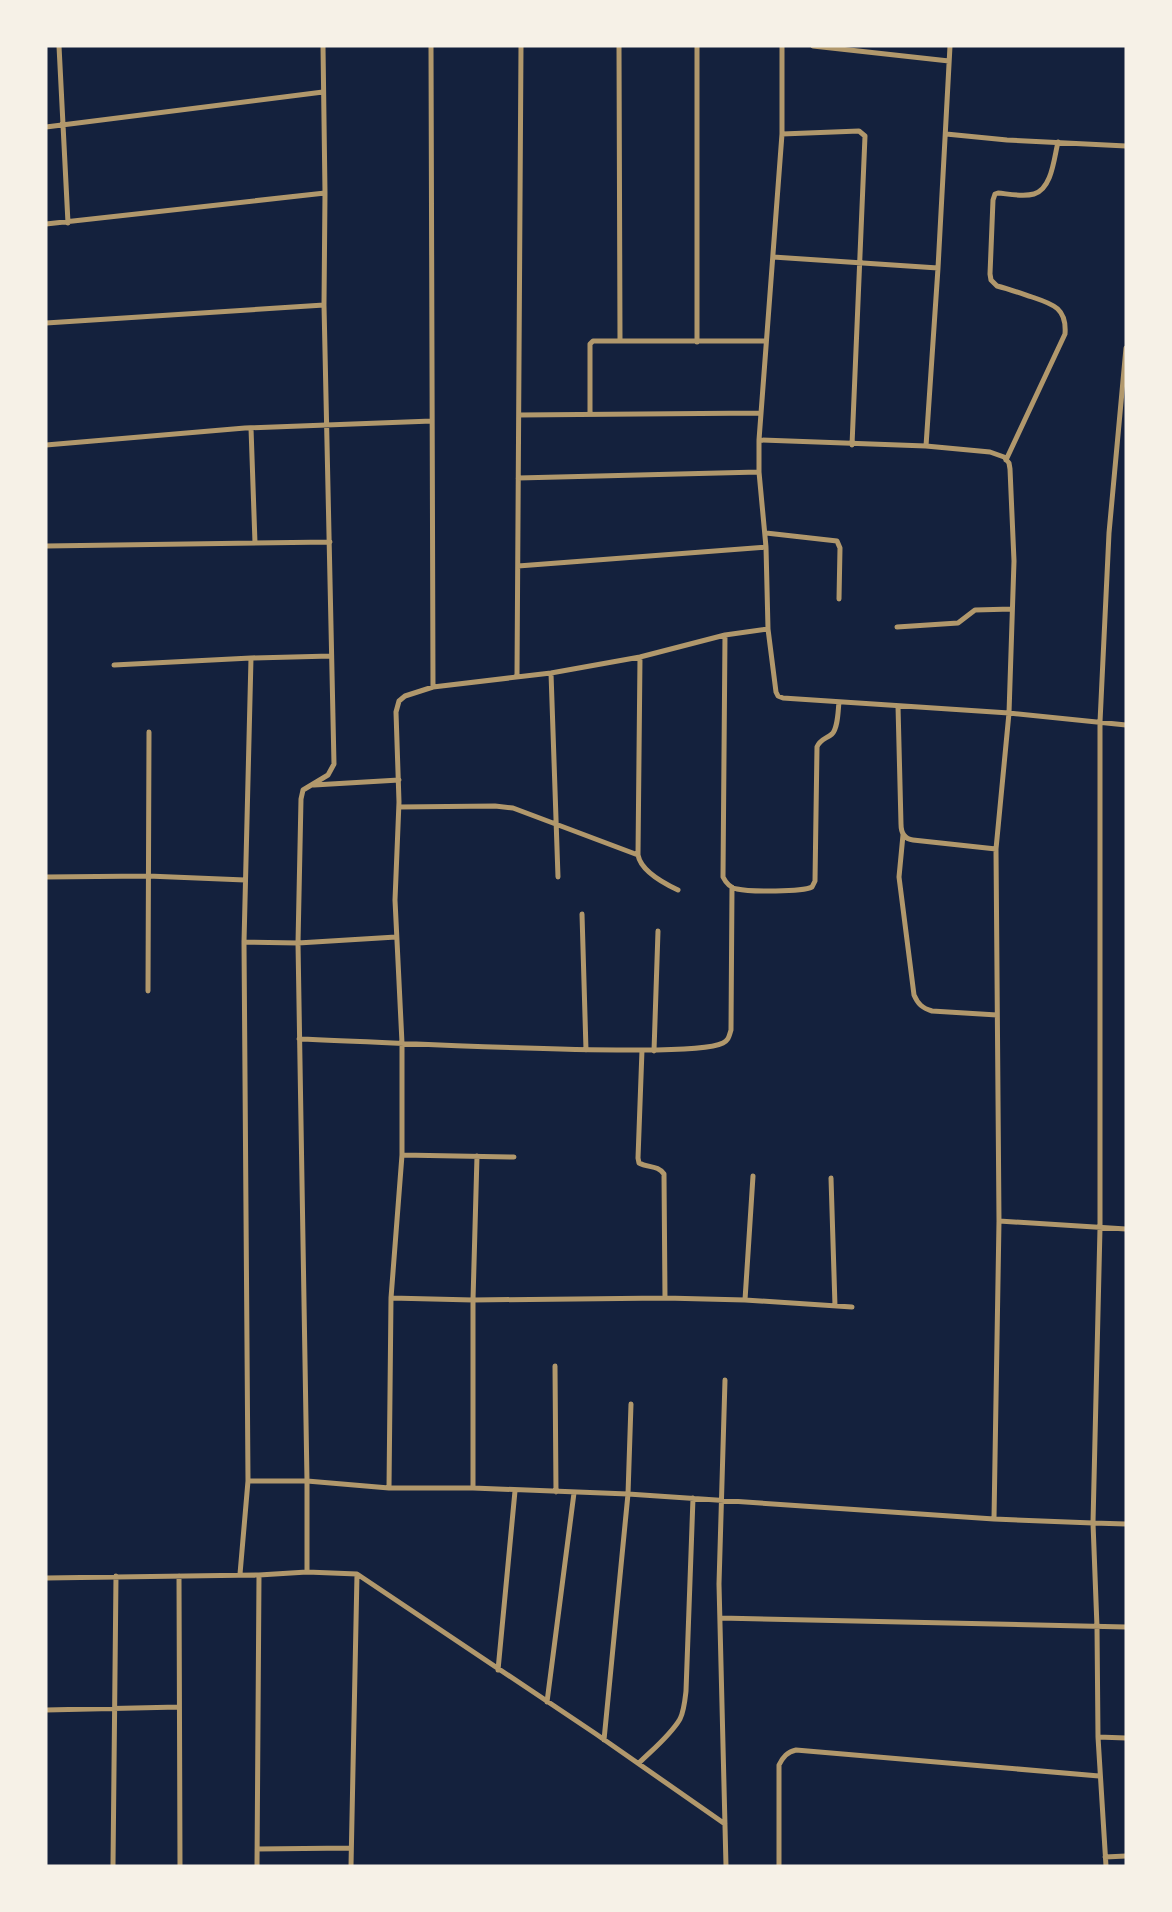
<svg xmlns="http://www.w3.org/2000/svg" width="1172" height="1912" viewBox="0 0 1172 1912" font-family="'Noto Sans',sans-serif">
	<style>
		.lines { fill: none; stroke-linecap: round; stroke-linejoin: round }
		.minor { stroke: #b1986c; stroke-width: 5 }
	</style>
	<rect width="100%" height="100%" fill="#14213d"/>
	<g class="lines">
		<path class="minor" d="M59,46l9,177
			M431,46l2,641
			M619,46l1,295
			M697,46v296
			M782,46v88l-23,306v32l7,75 2,82 8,63 2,4 5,2 226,15 117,12
			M813,46l136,15
			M46,127l277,-35
			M782,134l77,-3 6,5 -13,309
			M946,134l61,6 119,6
			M46,224l279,-31
			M773,257l165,11 12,-222
			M46,323l278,-18
			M1126,348l-17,185 -9,189v506l-7,295 33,1
			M590,414v-70l3,-3h173
			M519,415l242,-2
			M251,428l4,115
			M759,440l167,6 64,6 14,5 5,6 1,6 4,92 -5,152 -13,136 3,372 -5,298
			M46,445l199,-17 187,-7
			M926,446l12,-178
			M1006,460l59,-126c2,-26 -12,-30 -33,-37 -12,-4 -23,-8 -35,-11l-6,-6 -1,-6 3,-74 2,-6 3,-1c11,1 25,4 36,1 18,-5 20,-36 24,-52
			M518,478l241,-6
			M766,533l71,8 3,7 -1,51
			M46,546l284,-4
			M518,566l248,-19
			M897,627l61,-4 17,-13 37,-1
			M725,635l-2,242c3,6 7,11 14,12 13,3 65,3 75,-2l3,-6 2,-134c3,-8 9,-8 15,-13 6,-6 6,-23 7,-32
			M640,657l-2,198c3,16 25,28 40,35
			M251,658l-7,284 4,539h59l82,7h84l155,6 366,25 99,4 4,104 1,110 8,129
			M114,665l137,-7 80,-2
			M551,673l7,204
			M517,676l4,-630
			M898,706l3,118c0,9 3,15 12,16l83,9
			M314,785l85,-5
			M399,807l96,-1 18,2 125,47
			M903,835l-4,42 15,118c4,9 8,13 18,16l65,4
			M46,877l102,-1 97,4
			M582,914l4,136
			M244,942l54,1 98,-6
			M148,991l1,-259
			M299,1039c110,4 220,11 330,11 20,0 78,1 94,-7 6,-3 6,-7 8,-13l1,-143
			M642,1050l-4,108 1,5c9,5 19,2 25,11l1,124
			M654,1051l4,-120
			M402,1155l112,2
			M831,1178l4,128
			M999,1221l127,8
			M391,1298l82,2 192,-2 80,2 107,7
			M745,1300l8,-124
			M555,1366l1,126
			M725,1380l-6,204 7,282
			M389,1488l2,-190 11,-143v-112l-7,-143 4,-98 -3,-90 3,-11 6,-5 28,-9 118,-14 89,-16 85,-22 43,-6
			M473,1488v-188l4,-144
			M307,1572v-91l-9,-538 3,-144 2,-9 25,-15 6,-11 -10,-459 1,-112 -2,-147
			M240,1574l8,-93
			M179,1576l1,290
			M46,1578l213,-3 48,-3 50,2 239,160 129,90
			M720,1618l406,9
			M498,1670l17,-179
			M547,1702l27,-209
			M46,1710l133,-3
			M1098,1737l28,1
			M604,1740l24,-246 3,-90
			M639,1763c13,-13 31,-27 41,-44 4,-8 5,-19 6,-28l7,-193
			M257,1849l94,-1
			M1105,1857l21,-1
			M113,1866l3,-290
			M257,1866l2,-291
			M351,1866l6,-292
			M779,1866v-101c4,-8 8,-13 17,-15l303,26"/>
	</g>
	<rect width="1172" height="1912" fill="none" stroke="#f6f1e7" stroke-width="95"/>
</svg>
